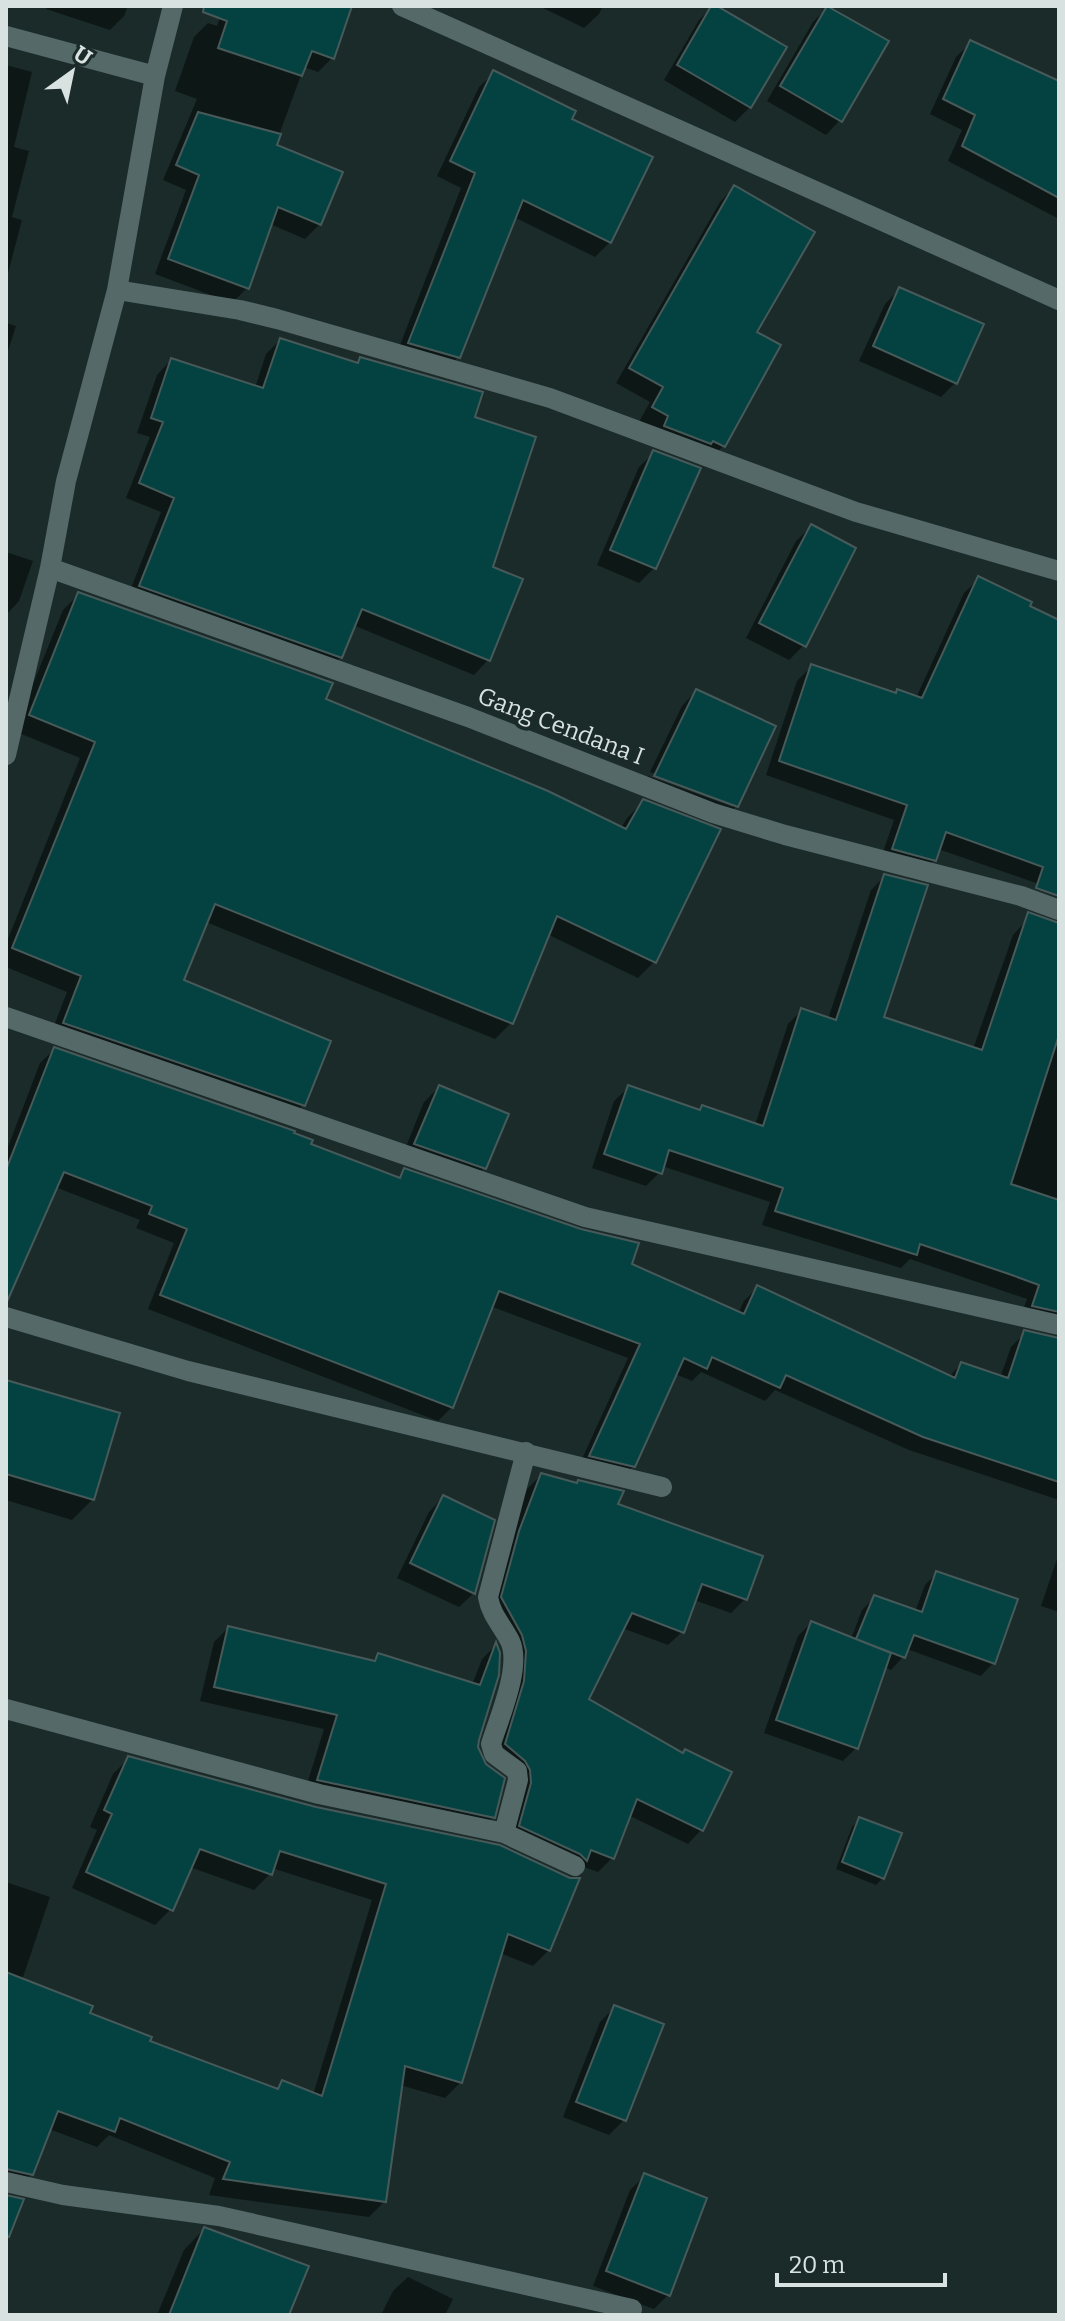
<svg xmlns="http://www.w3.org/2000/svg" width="1065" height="2321" viewBox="0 0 1065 2321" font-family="Bitter,serif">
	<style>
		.shadow { fill: #0007 }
		.building { fill: #044242; stroke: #475a59; stroke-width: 2 }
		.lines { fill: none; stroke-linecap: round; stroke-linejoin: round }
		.street { stroke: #546968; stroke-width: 20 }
		.labels { text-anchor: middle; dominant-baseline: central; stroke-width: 8; stroke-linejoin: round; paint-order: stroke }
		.street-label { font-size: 24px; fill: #d7e2e1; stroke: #1a2b2a }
	</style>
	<rect width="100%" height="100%" fill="#1a2b2a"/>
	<path class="shadow" d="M48,6h80l-4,10 -14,14 -64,-21z
		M224,6h126l-18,52 -14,14 -14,-5 -29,79 45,78 -15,15 -35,-15 -23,64 -15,15 -77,-29 31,-84 -23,-10 34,-81 -22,-8 19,-54 14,-14 9,3z
		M539,6h64l-4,8 -15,14z
		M713,6l37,101 -15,15 -71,-42 35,-60z
		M827,8l13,112 -14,15 -59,-34 46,-79z
		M971,43l88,55v121l-111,-58 14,-31 -32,-16 26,-57z
		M6,65l26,7 -18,75 15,4 -17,66 10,3 -16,61z
		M494,73l76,47 40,122 -15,15 -81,-40 -56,140 -14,15 -49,-14 66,-170 -24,-12 42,-89z
		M734,187l21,145 23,14 -55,100 -14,15 -70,-39 11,-20 -34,-19 104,-181z
		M900,289l56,93 -15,15 -82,-36 26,-57z
		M6,323l10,3 -10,31z
		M280,340l75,24 6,-5 111,59 18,150 -2,92 -14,15 -121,-50 -12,32 -15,15 -200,-71 35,-89 -35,-14 24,-61 -13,-4 20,-58 14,-15 84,28 11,-34z
		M654,453l44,16 -44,99 -15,15 -42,-18 42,-98z
		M811,527l-7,118 -15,15 -43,-22 50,-97z
		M6,552l27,9 -14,40 -13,14z
		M979,579l48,28 32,15v269l-121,-42 -4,11 -14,14 -41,-10 15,-44 -128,-45 31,-94 15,-15 83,28 21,4 48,-105z
		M79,594l542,234 6,-10 16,-16 75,28 -64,132 -16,16 -91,-44 -36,89 -16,16 -289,-117 -25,59 122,124 -16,16 -238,-82 18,-47 -61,-25v-23l74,-186 -66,-27 49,-121z
		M696,691l40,115 -14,14 -81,-29 7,-15 85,31v-4l-83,-31 32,-66z
		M885,876l-3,142 91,31 40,-114 13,-14 33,11v405l-6,-9 -33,-9 7,-20 -117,-40 -9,9 -139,-43 8,-23 -108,-36 -2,6 -14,14 -54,-18 22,-67 14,-13 70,23 4,-4 53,18 33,-101 14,-14 26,9 43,-129z
		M54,1050l238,84 17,11 88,34 8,-8 224,94 109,49 6,-13 13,-13 192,89 12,-13 39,14 11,-31 14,-14 34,6v161l-150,-50 -134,-60 -10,11 -64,-29 -9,9 -17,-7 -42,92 -14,14 -42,-10 51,-112 -138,-52 -38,101 -14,14 -290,-112 26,-66 -38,-15 4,-8 -85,-33 -49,103v-138l34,-89z
		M439,1087l45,81 -14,15 -69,-24 23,-57z
		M6,1382l87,117 -21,21 -66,-20z
		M541,1475l75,30 129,94 -14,14 -37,-13 -12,32 -14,13 -46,-17 -35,72 114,130 -13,14 -60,-29 -16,43 -14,14 -91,-32 10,-56 -25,-25 21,-93 -25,-54 18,-65 21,-58z
		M443,1497l31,96 -15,14 -62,-29 32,-66z
		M1059,1553v59l-18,-6z
		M937,1573l56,90 -12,13 -74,-27 -4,8 -12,13 -7,-3 -28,81 -13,13 -79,-28 34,-97 13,-13 40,16 11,-29 13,-13 40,15 10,-27z
		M228,1628l144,34 6,-7 94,30 10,-26 13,-13 -19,101 17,70 -15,14 -174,-37 20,-65 -124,-28 14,-59z
		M129,1758l420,192 -16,16 -33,-13 -39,129 -16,16 -45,-13 -15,116 -16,16 -160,-22 6,-17 -106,-43 -12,12 -48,-18 -17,45 -17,16 -9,-2v-306l44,15 -28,83 66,35 60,27 127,48 7,-7 31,12 59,-195 -100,-32 -2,6 -16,16 -64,-23 -19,42 -16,16 -83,-37 25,-58 -7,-3 23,-53z
		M859,1820l24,58 -7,7 -40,-16 16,-42z
		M615,2007l9,113 -15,15 -46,-18 37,-95z
		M645,2176l23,119 -14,14 -61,-23 37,-96z
		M204,2229l83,86h-130l27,-65z
		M408,2277l45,22 -8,16h-64l12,-24z"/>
	<path class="building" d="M204,6h148l-18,53 -22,-8 -10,25 -84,-28 9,-27 -24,-9z
		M711,6h6l70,41 -36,61 -74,-43z
		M827,6l62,35 -47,81 -62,-36z
		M970,40l89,41v117l-97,-52 13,-31 -32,-16z
		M493,70l83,41 -4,8 81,38 -42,86 -88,-43 -63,158 -52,-15 67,-170 -25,-12z
		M198,112l83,22 -4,11 66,27 -22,53 -43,-18 -29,82 -81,-30 31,-84 -23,-10z
		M734,185l81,47 -58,100 24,13 -56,102 -12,-6 -2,3 -47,-18 4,-10 -16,-9 11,-20 -34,-19z
		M899,287l85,37 -27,60 -84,-38z
		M280,338l78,25 2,-6 123,35 -8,25 61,20 -43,130 30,12 -33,82 -128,-52 -20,49 -203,-72 35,-88 -35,-15 24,-61 -12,-4 20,-60 92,30z
		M653,450l48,18 -45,101 -46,-19z
		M811,524l45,24 -50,99 -47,-24z
		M978,576l54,26 -2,4 29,14v276l-23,-8 7,-21 -97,-35 -10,29 -44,-12 15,-44 -128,-44 32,-97 85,29 1,-4 25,9z
		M78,592l255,91 -7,16 222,92 78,38 17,-30 78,30 -65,134 -99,-47 -44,108 -298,-120 -31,76 147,61 -26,65 -242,-83 18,-47 -69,-28 83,-206 -66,-27z
		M696,689l80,37 -38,81 -84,-31z
		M884,874l44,11 -44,132 98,33 46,-138 31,11v112l-48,149 48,16v112l-27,-6 7,-21 -30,-11 -89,-30 -3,11 -142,-44 8,-23 -114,-38 -7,24 -58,-20 24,-69 72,25 2,-5 61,21 38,-118 35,12z
		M54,1047l241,84 -1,2 19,7 -2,4 89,34 4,-10 177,61 58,14 -7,21 112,50 13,-29 198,93 6,-16 47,16 16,-48 35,8v144l-136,-45 -137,-62 -6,13 -68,-31 -5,12 -23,-11 -49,109 -46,-11 51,-112 -141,-53 -46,117 -293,-113 27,-66 -38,-15 3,-8 -88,-34 -58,132v-134z
		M439,1085l70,29 -23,55 -72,-25z
		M6,1380l114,33 -26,87 -88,-26z
		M541,1473l36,10 1,-3 46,11 -6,13 145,52 -16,44 -45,-16 -18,49 -52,-20 -43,86 94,54 2,-4 47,23 -29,59 -66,-32 -23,60 -23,-9 -4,11 -7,-7 -61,-28 12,-43 -1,-13 -5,-9 -20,-17 19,-63 2,-30 -4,-16 -21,-38 18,-66z
		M443,1495l52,25 -20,74 -65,-31z
		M936,1571l82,28 -23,65 -81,-29 -9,23 -49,-19 18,-44 48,17z
		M811,1621l80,32 -33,96 -82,-29z
		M228,1626l147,35 3,-8 102,32 16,-43 4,11 -1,22 -20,65 -1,7 8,17 19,14 -10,40 -178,-38 20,-65 -123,-28z
		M128,1756l188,51 184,38 70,33h10l-30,73 -42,-17 -46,149 -57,-17 -19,136 -163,-23 7,-17 -110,-44 -5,14 -57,-21 -25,64 -27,-6v-197l87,34 -3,7 62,24 -2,4 128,48 4,-9 40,16 64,-212 -106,-33 -8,24 -72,-26 -27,62 -87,-39 26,-58 -8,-4z
		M859,1817l43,16 -18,46 -42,-17z
		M614,2005l50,19 -38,97 -50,-19z
		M644,2173l63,25 -37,98 -64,-25z
		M6,2195l18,4 -15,38 -3,-1z
		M204,2227l105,39 -20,49h-120z"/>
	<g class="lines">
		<path class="street" d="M402,6l657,294
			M6,36l149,40
			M117,290l123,20 37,9 273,79 306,114 203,59
			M50,568l418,149 245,96 72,22 236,61 38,14
			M6,755l44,-187 16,-87 51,-191 38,-214 18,-70
			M6,1017l579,200 474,108
			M6,1317l182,54 474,116
			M6,1709l313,85 185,39 71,33
			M504,1833l14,-53 -1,-9 -23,-17 -3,-10c8,-26 31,-78 19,-103 -8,-16 -19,-26 -22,-44l38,-145
			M6,2182l57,13 156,21 413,93"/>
	</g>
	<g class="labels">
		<g class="street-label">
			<text transform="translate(561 726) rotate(21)">Gang Cendana I</text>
		</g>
	</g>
	<rect width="1065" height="2321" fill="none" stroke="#d7e2e1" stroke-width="16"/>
	<g transform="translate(72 72) rotate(33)" stroke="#1a2b2a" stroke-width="6" paint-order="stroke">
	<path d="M0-6L14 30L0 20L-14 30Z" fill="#d7e2e1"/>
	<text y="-12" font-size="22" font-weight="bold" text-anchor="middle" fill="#d7e2e1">U</text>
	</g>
	<path d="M777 2273v12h168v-12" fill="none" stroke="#d7e2e1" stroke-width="4"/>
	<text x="789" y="2273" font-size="24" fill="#d7e2e1" stroke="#1a2b2a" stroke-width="6" paint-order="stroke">20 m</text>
</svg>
